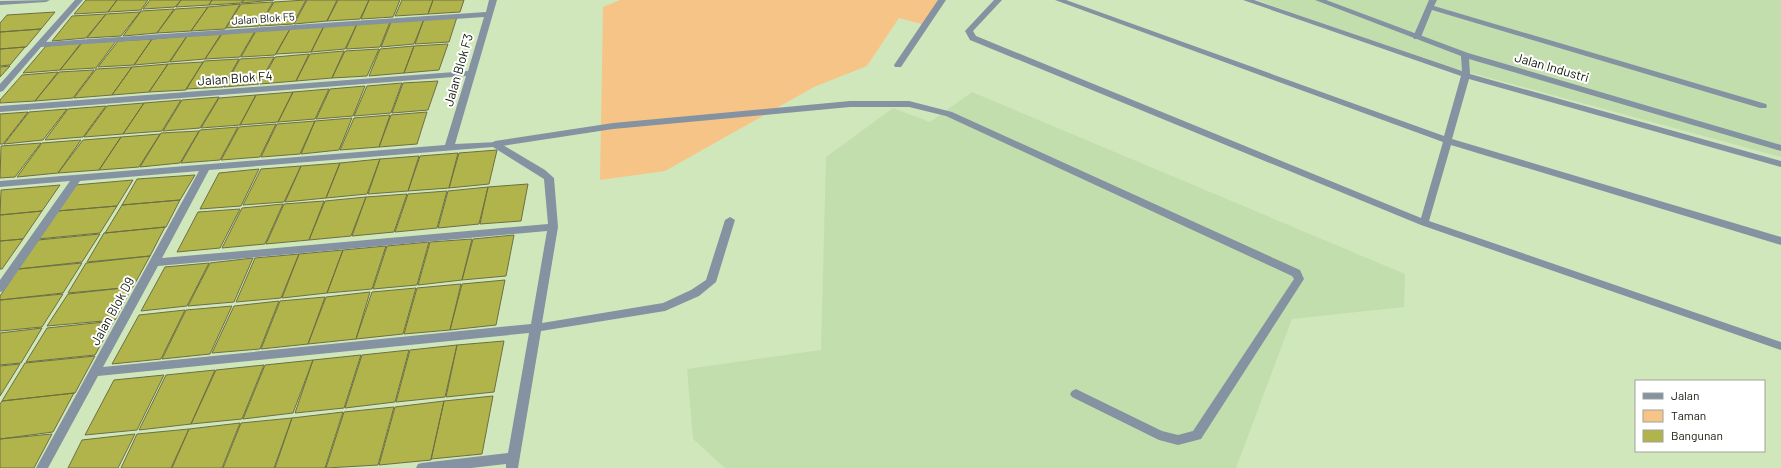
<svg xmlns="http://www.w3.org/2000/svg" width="1781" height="468" viewBox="0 0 1781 468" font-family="Barlow,sans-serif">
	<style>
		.built { fill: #c3dead }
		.green { fill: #f7c488 }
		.building { fill: #b0b44b; stroke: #6d6f44 }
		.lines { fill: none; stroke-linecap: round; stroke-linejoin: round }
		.service { fill: #8492a1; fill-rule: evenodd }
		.minor { fill: #8492a1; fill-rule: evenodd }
		.labels { text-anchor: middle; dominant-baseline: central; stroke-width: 4; stroke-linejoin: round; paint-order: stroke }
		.far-street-label { font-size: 11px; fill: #0f1707; stroke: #fff }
		.street-label { font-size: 13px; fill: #0f1707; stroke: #fff }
	</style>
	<rect width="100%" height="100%" fill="#d0e7bc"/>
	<path class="built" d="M1257,0h524v157l-365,-99z
		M972,92l433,182 -1,33 -112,12 -56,149h-511l-32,-29 -6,-70 134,-19 5,-193 67,-49 37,14z"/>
	<path class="green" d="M620,0h320l-15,25 -26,-7 -32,48 -53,21 -149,84 -65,9 3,-173z"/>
	<path class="building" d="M86,0h31l-9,12 -34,2z
		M117,0h31l-7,10 -33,2z
		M150,0h31l-6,7 -32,2z
		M181,0h31l-3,5 -33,2z
		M212,0h31l-2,3 -32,2z
		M244,0h30l-32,3z
		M306,0l-13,24 -33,2 14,-24z
		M307,0h30l-10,21 -33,3z
		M338,0h31l-9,19 -33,2z
		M369,0h31l-7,17 -32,2z
		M402,0h31l-5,14 -33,2z
		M433,0h31l-4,12 -32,2z
		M273,2l-14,24 -33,2 15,-24z
		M240,4l-15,25 -34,2 17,-24z
		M208,7l-17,24 -34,2 18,-24z
		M174,9l-17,24 -34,3 18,-25z
		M55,12l-14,17 -41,3v-9l7,-8z
		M140,12l-19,24 -34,2 19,-24z
		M106,14l-20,24 -34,3 20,-25z
		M457,17l-8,25 -34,2 9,-25z
		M424,19l-10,25 -33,3 10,-25z
		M390,22l-10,25 -34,2 11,-25z
		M357,24l-12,25 -34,3 13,-26z
		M324,26l-13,26 -35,2 14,-25z
		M41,29l-15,18 -26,2v-17z
		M290,29l-15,26 -34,2 15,-26z
		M255,31l-15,26 -35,2 17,-25z
		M221,34l-16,25 -35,3 17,-26z
		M187,36l-18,26 -35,3 18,-26z
		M152,39l-18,26 -36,2 20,-26z
		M116,41l-20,27 -36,2 22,-27z
		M81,43l-21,27 -37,3 23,-27z
		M448,44l-9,26 -35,3 10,-27z
		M414,46l-10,27 -35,3 11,-27z
		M25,47l-15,18 -10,1v-17z
		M379,49l-12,27 -35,2 13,-27z
		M344,51l-12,27 -36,3 14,-27z
		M309,54l-13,27 -36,3 15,-27z
		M274,57l-15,27 -35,3 16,-28z
		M239,59l-16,28 -37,2 18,-28z
		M203,62l-17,28 -37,2 19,-28z
		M168,64l-19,28 -37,3 20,-28z
		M10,66l-10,11v-10z
		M132,67l-20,28 -38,3 22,-29z
		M94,70l-21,28 -38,3 24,-29z
		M58,72l-23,29 -35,2v-3l22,-25z
		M438,81l-10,29 -36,3 11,-30z
		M402,83l-11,30 -37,3 13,-30z
		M365,86l-12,30 -37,3 14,-30z
		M329,89l-14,30 -37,3 15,-30z
		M293,92l-15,30 -38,3 16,-30z
		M256,95l-16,30 -39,3 18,-30z
		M219,97l-19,31 -37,3 19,-31z
		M181,100l-19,31 -39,3 21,-31z
		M144,103l-21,31 -39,3 23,-31z
		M106,106l-23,31 -38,3 23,-31z
		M67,109l-24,31 -39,4 25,-32z
		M28,112l-25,32h-3v-30z
		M427,112l-10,32 -38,3 12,-32z
		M390,115l-11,32 -39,3 14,-32z
		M352,118l-13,32 -38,4 14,-33z
		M315,121l-15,33 -39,3 16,-33z
		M276,124l-16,33 -39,3 18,-33z
		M238,127l-18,33 -39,3 19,-33z
		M199,131l-19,32 -40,4 21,-34z
		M160,134l-21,33 -40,3 22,-33z
		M121,137l-22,33 -41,3 25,-33z
		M81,140l-23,33 -41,4 25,-34z
		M41,143l-26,34 -15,1 1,-32z
		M497,150l-8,34 -40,4 10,-35z
		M458,153l-9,35 -41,3 12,-35z
		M419,156l-11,35 -40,3 12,-35z
		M380,159l-13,35 -41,4 14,-35z
		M340,163l-14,35 -41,4 16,-36z
		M301,166l-17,36 -41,3 18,-36z
		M259,169l-18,37 -41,3 19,-36z
		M195,175l-15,25 -58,5 15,-26z
		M133,180l-16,26 -60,5 18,-26z
		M528,184l-7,37 -41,3 8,-37z
		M60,185l-18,26 -42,4 1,-25z
		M488,187l-9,37 -41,4 10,-37z
		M447,191l-10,37 -42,4 13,-38z
		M407,194l-13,38 -42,4 14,-39z
		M366,197l-15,39 -42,4 16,-39z
		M180,200l-14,27 -61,6 17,-28z
		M324,201l-15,39 -43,4 18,-40z
		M283,204l-18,40 -43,4 20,-40z
		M117,206l-17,27 -62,6 19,-28z
		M240,209l-20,39 -43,4 21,-40z
		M42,211l-19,28 -23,2v-26z
		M165,227l-15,29 -63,6 17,-29z
		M100,234l-18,28 -64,7 20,-29z
		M514,235l-8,41 -44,4 11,-41z
		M23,239l-21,30h-2v-28z
		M472,239l-10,41 -44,5 12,-43z
		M429,242l-12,43 -44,4 14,-43z
		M386,246l-14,43 -45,4 16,-43z
		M343,250l-16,43 -45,5 17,-44z
		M299,254l-18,44 -45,4 19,-44z
		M150,256l-17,31 -65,6 18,-30z
		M253,258l-19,44 -46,4 22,-43z
		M82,263l-19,30 -63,7v-4l18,-27z
		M209,263l-22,43 -46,5 24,-44z
		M505,280l-9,45 -46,5 12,-46z
		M461,284l-11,46 -46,4 13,-46z
		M132,287l-17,33 -68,6 21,-32z
		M416,288l-13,46 -47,5 16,-47z
		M370,292l-14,47 -48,5 18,-47z
		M63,294l-21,33 -42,4v-31z
		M325,297l-17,47 -47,5 19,-48z
		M279,301l-19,48 -48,4 22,-47z
		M232,306l-22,48 -48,5 24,-49z
		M185,310l-24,49 -49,5 27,-49z
		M114,321l-19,34 -69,7 21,-34z
		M42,328l-21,35 -21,2v-32z
		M504,341l-10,51 -48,5 11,-52z
		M457,345l-12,52 -49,5 14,-52z
		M409,350l-14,52 -50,6 17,-53z
		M361,355l-17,53 -49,5 18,-53z
		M95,356l-20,37 -73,8 23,-38z
		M313,360l-20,53 -50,6 22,-54z
		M20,364l-20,32v-30z
		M264,365l-22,54 -51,5 25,-54z
		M215,370l-24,54 -52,6 27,-55z
		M164,375l-27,55 -52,5 29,-55z
		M74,393l-21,39 -53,7v-35l2,-3z
		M493,396l-11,58 -51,5 13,-58z
		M444,401l-13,59 -52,5 16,-58z
		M394,407l-16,58 -52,3 18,-56z
		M343,412l-18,56h-50l17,-50z
		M292,418l-18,50h-51l18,-45z
		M240,423l-18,45h-50l17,-39z
		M189,429l-18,39h-50l16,-34z
		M52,434l-18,34h-34v-29z
		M135,434l-17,34h-50l14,-28z"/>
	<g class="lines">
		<path class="service" d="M938,0h8l-45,67h-6l-1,-2z
			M1429,0h8l-3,6 332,98 1,2 -1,2h-6l-328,-98 -11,27 -1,2h-6l-1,-2z
			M850,101h59l43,11 348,158 4,9 -103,160 -23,6 -19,-5 -87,-43 -2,-3 2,-3 4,-2 4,2 82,40 16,4 15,-4 101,-152 -2,-3 -346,-160 -37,-9h-59l-237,22 -118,18 -5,-3 5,-3 118,-18z"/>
		<path class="minor" d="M50,0l-4,2 -46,3v-4z
			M75,0h8l-37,42 440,-30 3,-12h8l-42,144 43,-2 47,28 9,8 4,49 -16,96 121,-20 28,-13 15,-10 19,-60 5,-3 5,3 -19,62 -17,14 -34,15 -124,20 -23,137h-12v-4l-35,4h-55l2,-4 4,-1 86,-10 21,-120 -431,43 -50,92h-12l163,-297 -119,10 -76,110 -4,1v-12l70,-99 -70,6v-6l445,-36 21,-69 -466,36v-6l468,-35 16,-54 -443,30 -38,44 -3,1v-8zM493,147l51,32 4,45 -386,34 47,-88zM547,231l-16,93 -428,43 55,-101z
			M994,0h8l-29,31 3,5 445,182 22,-76 -388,-142h11l378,136 17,-60 -218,-76h11l208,71 -1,-15 -146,-56h11l142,53 313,92v6l-312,-92 1,15 311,87v6l-312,-88 -17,60 329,98v8l-330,-100 -22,76 352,121v8l-360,-125 -451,-185 -5,-9z"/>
	</g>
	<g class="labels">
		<g class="far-street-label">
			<text transform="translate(263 18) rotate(-4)">Jalan Blok F5</text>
		</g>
		<g class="street-label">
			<text transform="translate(1552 67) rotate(16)">Jalan Industri</text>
			<text transform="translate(458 70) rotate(-74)">Jalan Blok F3</text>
			<text transform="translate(235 78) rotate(-4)">Jalan Blok F4</text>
			<text transform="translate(112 311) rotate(-61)">Jalan Blok D9</text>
		</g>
	</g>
	<rect x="1635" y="380" width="130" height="72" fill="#ffffff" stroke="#9fa29c"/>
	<rect x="1643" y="393" width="20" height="6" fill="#8492a1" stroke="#9fa29c"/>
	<text x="1671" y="400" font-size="12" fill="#0f1707">Jalan</text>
	<rect x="1643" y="410" width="20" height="12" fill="#f7c488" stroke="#9fa29c"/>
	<text x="1671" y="420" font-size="12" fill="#0f1707">Taman</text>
	<rect x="1643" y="430" width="20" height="12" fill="#b0b44b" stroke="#9fa29c"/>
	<text x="1671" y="440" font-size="12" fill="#0f1707">Bangunan</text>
</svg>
